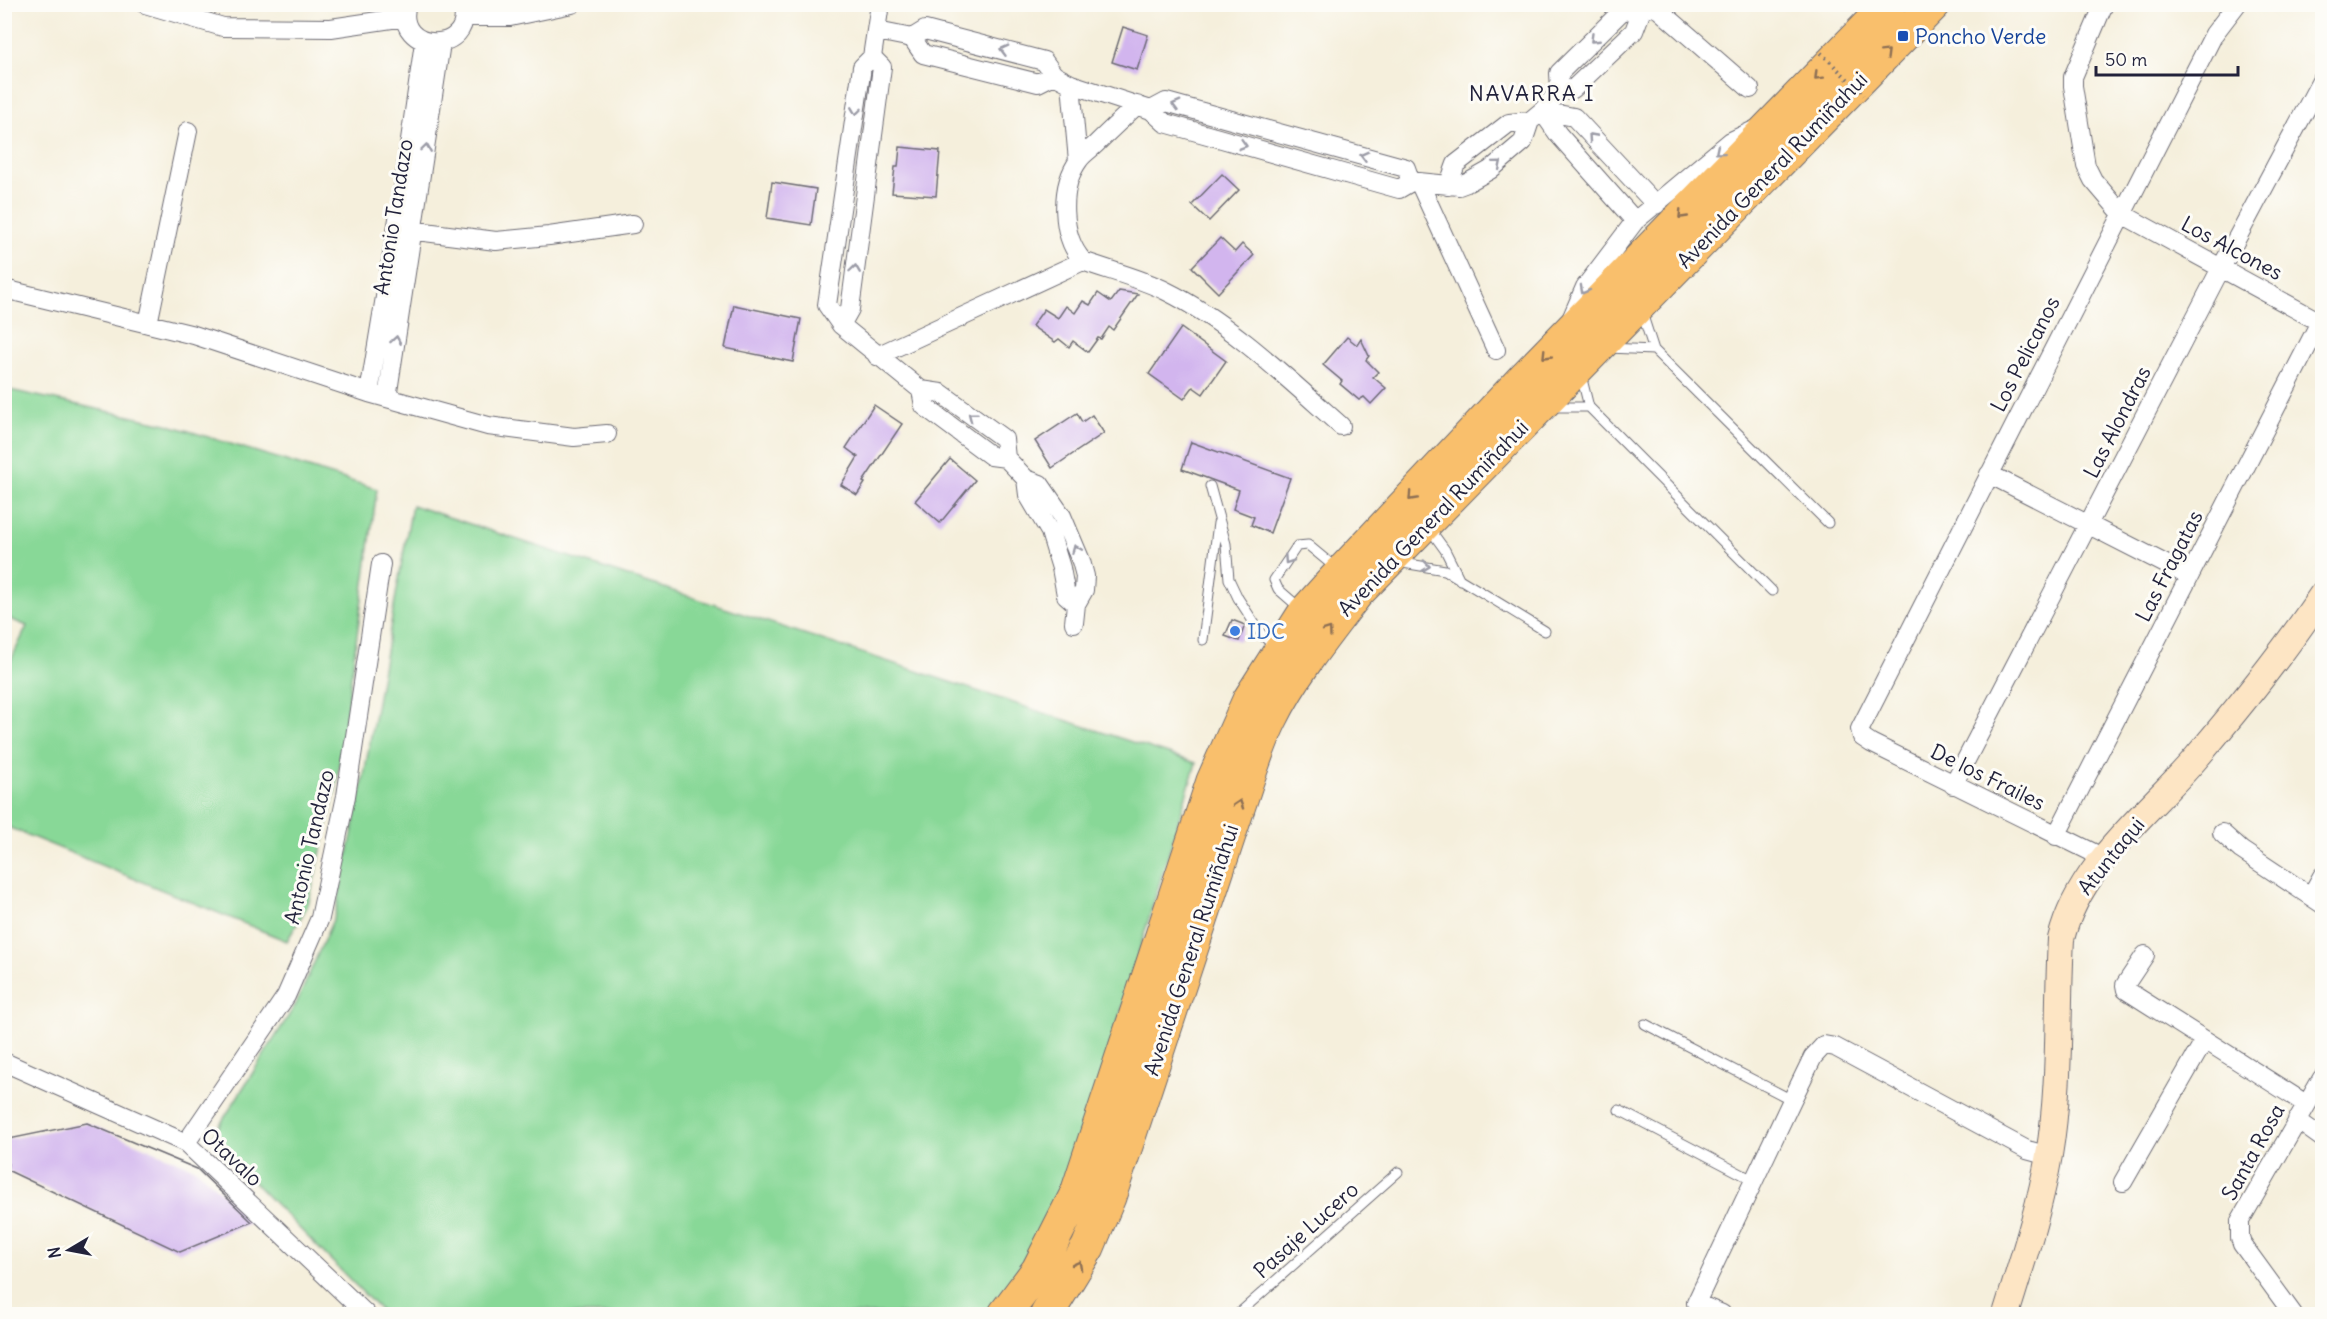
<svg xmlns="http://www.w3.org/2000/svg" width="2327" height="1319" viewBox="0 0 2327 1319" font-family="Delius,sans-serif">
	<style>
		.green { fill: #88d897; stroke: #557d69; stroke-width: 1.5 }
		.building { fill: #d2b5ee }
		.lines { fill: none; stroke-linecap: round; stroke-linejoin: round }
		.lane-casing { stroke: #6c6a73; stroke-width: 11 }
		.street-casing { stroke: #6c6a73; stroke-width: 20 }
		.secondary-casing { stroke: #6c6a73; stroke-width: 28 }
		.highway-casing { stroke: #6c6a73; stroke-width: 35 }
		.lane { stroke: #fff; stroke-width: 9 }
		.street { stroke: #fff; stroke-width: 18 }
		.secondary { stroke: #fde5c4; stroke-width: 26 }
		.highway { stroke: #f9bf6c; stroke-width: 33 }
		.path-bridge { stroke: #6c6a73; stroke-width: 4; stroke-dasharray: 1.5 4.5; stroke-linecap: butt }
		.oneway { stroke: #9c9ca7 }
		.oneway2 { stroke: #8e7054 }
		.transit-dot { fill: #1a4fb4; stroke: #fdfcf7; stroke-width: 2 }
		.shop-dot { fill: #3f7fe0; stroke: #fdfcf7; stroke-width: 2 }
		.labels { text-anchor: middle; dominant-baseline: central; stroke-width: 6; stroke-linejoin: round; paint-order: stroke }
		.transit-label { font-size: 21px; fill: #164399; stroke: #fdfcf7; text-anchor: start }
		.street-label { font-size: 21px; fill: #22223b; stroke: #fdfcf7 }
		.shop-label { font-size: 21px; fill: #366cbe; stroke: #fdfcf7; text-anchor: start }
		.neighbourhood-label { font-size: 22px; letter-spacing: 1.5px; fill: #22223b; stroke: #fdfcf7 }
	</style>
	<rect width="100%" height="100%" fill="#fdfcf7"/>
	<filter id="ink" filterUnits="userSpaceOnUse"><feTurbulence type="fractalNoise" baseFrequency=".0167" numOctaves="2"/><feDisplacementMap in="SourceGraphic" scale="12" xChannelSelector="R" yChannelSelector="G"/><feConvolveMatrix kernelMatrix="1 2 1 2 8 2 1 2 1" color-interpolation-filters="sRGB"/></filter>
	<filter id="wash" filterUnits="userSpaceOnUse"><feTurbulence type="fractalNoise" baseFrequency=".008" numOctaves="4" result="noise"/><feDisplacementMap in="SourceGraphic" scale="24" xChannelSelector="R" yChannelSelector="G"/><feGaussianBlur stdDeviation="1.35" result="paint"/><feColorMatrix in="noise" values="0 0 0 0 0 0 0 0 0 0 0 0 0 0 0 0 0 1.4 0 .05"/><feComposite in="paint" operator="in"/></filter>
	<g filter="url(#wash)">
		<rect width="100%" height="100%" fill="#f5efdc"/>
		<path class="green" d="M5,389l161,35 211,65 -41,299 -28,117 -21,36 -282,-115v-153l22,-47 -22,-9z
			M412,505l784,258c-24,78 -48,157 -71,236 -33,109 -65,227 -139,315h-602l-173,-175 85,-135 39,-89 26,-123z"/>
		<g id="blocks">
			<path class="building" d="M1123,27l25,8 -11,35 -25,-8z
				M900,147l40,4 -4,45 -44,-3 3,-26h3z
				M1222,174l17,16 -30,31 -17,-16z
				M772,182l44,7 -5,36 -44,-7z
				M1220,238l15,14 7,-8 12,11 -36,38 -26,-26z
				M1119,291l19,3 -25,36 -4,-3 -8,12 -3,-1 -10,14 -15,-11 -4,6 -10,-8 -4,3 -23,-16 12,-17 14,9 8,-12 9,7 8,-12 7,4 8,-12 13,9z
				M734,305l67,14 -8,43 -68,-14z
				M1181,328l45,33 -23,33 -10,-7 -9,12 -35,-25z
				M1347,337l10,8 4,-6 8,17 -3,4 12,12 -5,5 13,11 -15,16 -7,-7 -5,3 -19,-16 2,-3 -19,-16z
				M874,405l28,19 -39,58 2,1 -8,12 -16,-10 17,-28 -12,-9z
				M1077,413l5,9 10,-7 12,18 -52,35 -17,-27z
				M1191,442l99,36 -20,55 -19,-8 3,-8 -21,-8 6,-19 -57,-21z
				M950,459l25,21 -35,43 -25,-22z
				M1232,620l13,5 -6,16 -14,-5z
				M87,1123l110,46 55,53 -72,30 -173,-82 1,-8 -4,-2v-20z"/>
		</g>
	</g>
	<g filter="url(#ink)">
		<use href="#blocks" fill-opacity="0" stroke="#6c6a73" stroke-width="1.5"/>
		<g class="lines">
			<g class="lane-casing">
				<path id="lane" d="M1642,313l12,37 174,173
					M1608,348l46,2
					M1581,375l8,32 183,184
					M1553,407h36
					M1210,486l16,58 3,35 9,19 24,37 13,12
					M1429,528l16,22 15,30
					M1397,562l48,8 100,61
					M1301,609l-23,-20 -4,-9 23,-34 11,-1 29,24
					M1203,640l15,-117
					M1645,1024l147,76
					M1619,1110l134,70
					M1238,1314l160,-142"/>
			</g>
			<g class="street-casing">
				<path id="street" d="M145,4l78,23 108,1 74,-11
					M407,4c-15,50 70,52 55,0
					M880,4l-8,53 -10,10 -35,238 14,20 80,65 20,3 63,46 2,19 20,21 14,5 22,32 19,45 4,15 -1,14 -8,14 -2,19
					M2104,4l-31,73v9l13,80 7,14 29,34 198,108
					M464,17h46l62,-13
					M877,31l35,7 13,-8 119,31 10,14 17,9 80,26 14,13 234,66 12,-7h8l40,4 8,-3 23,-13 33,-28 7,-21 12,-10 18,-21 13,-1 61,-58 8,-21
					M912,38l11,16 115,29 16,-8
					M1071,84l7,77
					M1560,90l-1,-17 63,-62c10,0 27,-5 35,-3l93,81
					M1151,110l15,-8 240,66 5,14
					M1542,111l32,6 82,88
					M1542,111l16,23 77,87
					M1419,182l77,168
					M1448,186l8,-22 53,-41 21,-2
					M401,229l95,12 53,-5 84,-12
					M1083,261c-22,-24 -24,-74 -4,-101 4,-6 12,-11 17,-16 13,-13 27,-26 41,-39
					M4,289l190,46 175,58 119,33 86,11 33,-3
					M1572,317l13,-30 50,-66 96,-80 23,-11
					M148,324l40,-193
					M841,325l9,-16 32,-242 -10,-10
					M877,356l206,-95c27,10 57,17 83,30 63,31 122,88 175,135
					M921,390l3,16 67,50 15,2
					M369,393l34,-204 21,-147
					M387,398l54,-355
					M1989,474l200,102
					M1026,479l2,16 22,37 11,36 5,27 10,9
					M1953,785l268,-517 101,-189
					M2222,833l19,17 81,54
					M2056,836l266,-518
					M2104,858l-233,-115 -9,-6 -2,-8 354,-695 23,-30
					M2311,896l11,-20
					M2145,955l-20,30 1,5 180,114
					M4,1062l182,81 180,171
					M2297,1120l25,18
					M186,1143l100,-147 34,-78 26,-122 35,-232
					M2123,1182l81,-141
					M1722,1314l-26,-11 96,-203 21,-43 11,-12 11,2 192,103 22,6
					M2293,1314l-51,-70 -2,-6v-17l82,-143"/>
			</g>
			<g class="secondary-casing">
				<path id="secondary" d="M2006,1314c16,-52 34,-106 43,-159 12,-71 8,-145 12,-216 18,-74 88,-126 135,-181 45,-53 88,-106 126,-163"/>
			</g>
			<g class="highway-casing">
				<path id="highway" d="M1005,1314l33,-44 39,-77 136,-412 36,-81 56,-88 28,-31 189,-201 367,-376
					M1047,1314l41,-67 21,-50 140,-422c7,-19 13,-38 22,-56 22,-45 55,-86 86,-126l577,-589"/>
			</g>
			<use href="#lane" class="lane"/>
			<use href="#street" class="street"/>
			<use href="#secondary" class="secondary"/>
			<use href="#highway" class="highway"/>
			<path class="path-bridge" d="M1821,53l43,42"/>
		</g>
		<defs><path id="oneway-chevron" d="M-2-3.5L2.5 0L-2 3.5" fill="none" stroke-width="1.6" stroke-linecap="round" stroke-linejoin="round" transform="scale(1.5)"/></defs>
		<g class="oneway">
			<use href="#oneway-chevron" transform="translate(1594 39) rotate(136)"/>
			<use href="#oneway-chevron" transform="translate(1004 50) rotate(-165)"/>
			<use href="#oneway-chevron" transform="translate(1176 105) rotate(-165)"/>
			<use href="#oneway-chevron" transform="translate(856 111) rotate(98)"/>
			<use href="#oneway-chevron" transform="translate(1592 137) rotate(-132)"/>
			<use href="#oneway-chevron" transform="translate(1243 145) rotate(16)"/>
			<use href="#oneway-chevron" transform="translate(426 148) rotate(-82)"/>
			<use href="#oneway-chevron" transform="translate(1719 151) rotate(140)"/>
			<use href="#oneway-chevron" transform="translate(1364 156) rotate(-165)"/>
			<use href="#oneway-chevron" transform="translate(1498 164) rotate(-40)"/>
			<use href="#oneway-chevron" transform="translate(855 269) rotate(-82)"/>
			<use href="#oneway-chevron" transform="translate(1584 290) rotate(119)"/>
			<use href="#oneway-chevron" transform="translate(396 340) rotate(-81)"/>
			<use href="#oneway-chevron" transform="translate(972 416) rotate(-143)"/>
			<use href="#oneway-chevron" transform="translate(1076 549) rotate(-113)"/>
			<use href="#oneway-chevron" transform="translate(1288 560) rotate(124)"/>
			<use href="#oneway-chevron" transform="translate(1426 566) rotate(7)"/>
		</g>
		<g class="oneway2">
			<use href="#oneway-chevron" transform="translate(1886 53) rotate(-45)"/>
			<use href="#oneway-chevron" transform="translate(1818 76) rotate(135)"/>
			<use href="#oneway-chevron" transform="translate(1682 215) rotate(134)"/>
			<use href="#oneway-chevron" transform="translate(1546 355) rotate(134)"/>
			<use href="#oneway-chevron" transform="translate(1412 497) rotate(133)"/>
			<use href="#oneway-chevron" transform="translate(1328 631) rotate(-54)"/>
			<use href="#oneway-chevron" transform="translate(1239 804) rotate(-72)"/>
			<use href="#oneway-chevron" transform="translate(1078 1265) rotate(-61)"/>
		</g>
	</g>
	<rect class="transit-dot" x="1897" y="30" width="12" height="12" rx="3"/>
	<circle class="shop-dot" cx="1235" cy="631" r="6"/>
	<g class="labels">
		<g class="transit-label">
			<text x="1915" y="36">Poncho Verde</text>
		</g>
		<g class="street-label">
			<text transform="translate(1772 170) rotate(-46)">Avenida General Rumiñahui</text>
			<text transform="translate(393 217) rotate(-81)">Antonio Tandazo</text>
			<text transform="translate(2232 248) rotate(28)">Los Alcones</text>
			<text transform="translate(2025 354) rotate(-63)">Los Pelicanos</text>
			<text transform="translate(2117 422) rotate(-63)">Las Alondras</text>
			<text transform="translate(1433 518) rotate(-46)">Avenida General Rumiñahui</text>
			<text transform="translate(2169 566) rotate(-63)">Las Fragatas</text>
			<text transform="translate(1988 777) rotate(26)">De los Frailes</text>
			<text transform="translate(309 847) rotate(-77)">Antonio Tandazo</text>
			<text transform="translate(2111 856) rotate(-51)">Atuntaqui</text>
			<text transform="translate(1191 950) rotate(-72)">Avenida General Rumiñahui</text>
			<text transform="translate(2253 1152) rotate(-61)">Santa Rosa</text>
			<text transform="translate(232 1157) rotate(43)">Otavalo</text>
			<text transform="translate(1306 1230) rotate(-42)">Pasaje Lucero</text>
		</g>
		<g class="shop-label">
			<text x="1247" y="631">IDC</text>
		</g>
		<g class="neighbourhood-label">
			<text x="1532" y="93">NAVARRA I</text>
		</g>
	</g>
	<rect width="2327" height="1319" fill="none" stroke="#fdfcf7" stroke-width="24"/>
	<g transform="translate(69 1250) rotate(260)" stroke="#fdfcf7" stroke-width="4.5" paint-order="stroke">
	<path d="M0-4.5L10 22L0 15L-10 22Z" fill="#22223b"/>
	<text y="-9" font-size="16" font-weight="bold" text-anchor="middle" fill="#22223b">N</text>
	</g>
	<path d="M2096 66v9h142v-9" fill="none" stroke="#22223b" stroke-width="3"/>
	<text x="2105" y="66" font-size="18" fill="#22223b" stroke="#fdfcf7" stroke-width="4.5" paint-order="stroke">50 m</text>
</svg>
